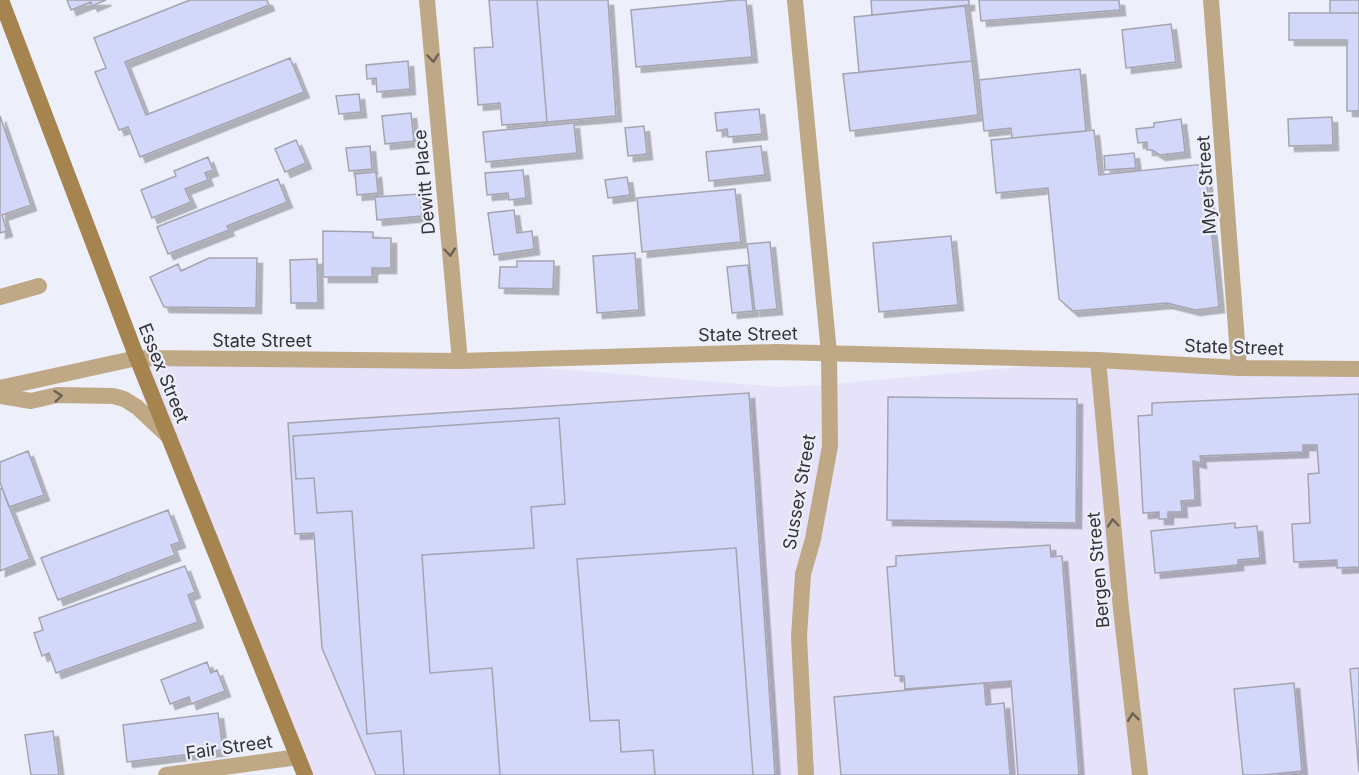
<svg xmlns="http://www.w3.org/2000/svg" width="1359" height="775" viewBox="0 0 1359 775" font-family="Inter,sans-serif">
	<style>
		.commercial { fill: #e6e2f9 }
		.building { fill: #d3d7fa; stroke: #a4a5b0; stroke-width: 1.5; filter: url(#shadow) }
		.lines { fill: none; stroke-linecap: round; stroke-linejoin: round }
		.minor { stroke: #bfa886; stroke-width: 16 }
		.tertiary { stroke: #bfa886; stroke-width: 16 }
		.secondary { stroke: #a68450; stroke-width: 16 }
		.oneway { stroke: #6b6257 }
		.labels { text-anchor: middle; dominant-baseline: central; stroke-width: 4.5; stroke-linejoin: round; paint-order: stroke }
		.street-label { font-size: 18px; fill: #333338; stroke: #edeffa }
	</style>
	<defs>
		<filter id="shadow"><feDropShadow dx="5.5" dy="5.5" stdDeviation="0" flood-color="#0004"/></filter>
	</defs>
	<rect width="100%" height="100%" fill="#edeffa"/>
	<path class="commercial" d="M137,358l323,3 320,26 41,-2 277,-25 261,9v406h-1054z"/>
	<path class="building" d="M67,0h39l-14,6 -1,-4 -20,8z
		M190,0h77l2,5 -144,57 21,53 144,-57 14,34 -164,65 -12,-30 -9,3 -24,-58 11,-4 -12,-30z
		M489,0h48l10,122 -45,3 -2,-22 -22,2 -4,-57 19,-1z
		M537,0h71l8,116 -69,6z
		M737,0h9l6,57 -116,10 -5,-57z
		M871,0h98v5l-97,10z
		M979,0h140l1,10 -139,11z
		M1330,0h29v13h-29z
		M965,6l7,55 -113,11 -5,-55z
		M1289,13h70v98h-12v-71h-58z
		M1171,24l5,38 -50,6 -4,-38z
		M408,61l2,28 -33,3 -1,-14 -9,1 -1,-14z
		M972,61l6,54 -128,16 -7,-57z
		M1080,69l6,62 -74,7 -1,-10 -27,3 -5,-51z
		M359,94l2,18 -22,2 -3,-18z
		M759,109l3,25 -34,3 -1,-8 -10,2 -2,-18z
		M411,113l3,28 -29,3 -3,-28z
		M0,116l31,89 -29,10 5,16 -7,2z
		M1332,117l1,28 -44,1 -1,-27z
		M1181,119l4,33 -25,3 -8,-5h-5v-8l-9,1 -2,-14 18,-2v-4z
		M574,123l3,30 -91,9 -3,-30z
		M644,126l3,28 -19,2 -3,-28z
		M1094,130l5,45 106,-11 14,143 -24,3 -28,-7 -94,8 -14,-12 -11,-111 -52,5 -5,-53z
		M296,140l10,23 -21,9 -10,-23z
		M370,146l2,23 -23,2 -3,-23z
		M761,146l4,29 -56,6 -3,-29z
		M1134,153l2,15 -31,2 -1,-14z
		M208,157l5,13 -8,3 3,7 -23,9 6,13 -39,16 -11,-28 35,-14 -2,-5z
		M523,170l3,28 -17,2 -1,-7 -21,2 -2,-22z
		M376,172l2,21 -21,2 -2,-21z
		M627,177l3,18 -22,3 -3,-18z
		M278,179l9,23 -60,24 2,4 -61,24 -11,-27z
		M735,189l6,53 -99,10 -5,-54z
		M420,194l2,22 -45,4 -2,-23z
		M514,210l3,23 15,-2 2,18 -40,6 -6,-42z
		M323,231l50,1v6h18v30h-19v9h-49z
		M951,236l7,69 -79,7 -6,-69z
		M770,242l7,67 -22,2 -8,-67z
		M635,253l4,57 -42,3 -4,-57z
		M209,258h48l-1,50 -92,-1 -14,-30 28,-13 3,7z
		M317,259l1,44h-27l-1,-43z
		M517,261h37l-1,28 -54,-1 1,-21h17z
		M748,265l5,46 -21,2 -5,-46z
		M749,393l26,382h-399l-54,-127 -8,-115 -19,1 -7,-111z
		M1359,394v173l-22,1v-8l-43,2 -2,-38 18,-1 -2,-49 11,-1 -2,-28h-14v7l-103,4 1,7 -8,-2 2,39 -14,1 1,11h-14v7h-9v-7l-16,1 -5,-97 14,-1v-12z
		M888,397l189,2 -1,124 -189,-3z
		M559,418l6,86 -34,3 3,41 -112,7 8,118 62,-5 8,107h-96l-3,-44 -34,3 -15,-223 -35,2 -3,-35 -18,1 -3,-43z
		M28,451l16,44 -35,12 -9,-25v-20z
		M2,488l28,71 -30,12v-82z
		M168,510l12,32 -9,3 4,10 -117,45 -17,-42z
		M1235,523v5l22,-2 3,32 -22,2v5l-83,8 -4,-42z
		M1050,545l1,12 11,-1 17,219h-61l-7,-94 -106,8 -1,-13h-9l-8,-109 9,-1v-10z
		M736,548l17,227h-98l-2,-25 -32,2 -2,-32 -29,1 -13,-162z
		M185,566l10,26 -7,3 10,27 -142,51 -7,-20 -7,3 -8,-23 9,-3 -4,-12z
		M207,662l4,11 6,-3 8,21 -34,13 -2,-7 -19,7 -9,-24z
		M1359,668v104l-9,-103z
		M984,683l2,22 18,-2 6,72h-169l-7,-78z
		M1294,683l8,88 -40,4h-19l-9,-86z
		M218,713l5,37 -96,12 -4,-37z
		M53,731l6,44h-28l-6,-40z"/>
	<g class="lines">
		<path class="minor" d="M427,0l33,361
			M795,0l34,353 1,93 -17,93 -10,35 -4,63 7,138
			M1211,0l28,368
			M0,297l39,-11
			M1098,360l23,249 19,166
			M166,775l132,-18"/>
		<path class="tertiary" d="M0,388l137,-30 323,3 317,-9 321,8 141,8 120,1
			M0,396l31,5 26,-6 56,1 11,3 13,8 32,30"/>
		<path class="secondary" d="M1,0l136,358 168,417"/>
	</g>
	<defs><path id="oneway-chevron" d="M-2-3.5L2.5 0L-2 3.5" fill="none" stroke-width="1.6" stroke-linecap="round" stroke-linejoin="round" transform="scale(1.5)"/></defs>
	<g class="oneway">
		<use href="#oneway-chevron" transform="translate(433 58) rotate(85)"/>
		<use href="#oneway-chevron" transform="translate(450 252) rotate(85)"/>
		<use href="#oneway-chevron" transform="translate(58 396) rotate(-6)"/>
		<use href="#oneway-chevron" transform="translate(1113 523) rotate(-95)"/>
		<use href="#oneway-chevron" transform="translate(1133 717) rotate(-97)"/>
	</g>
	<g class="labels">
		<g class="street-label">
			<text transform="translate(424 182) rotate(-95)">Dewitt Place</text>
			<text transform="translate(1206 185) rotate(-94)">Myer Street</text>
			<text transform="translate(748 334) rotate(-1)">State Street</text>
			<text x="262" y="340">State Street</text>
			<text transform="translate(1234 347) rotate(2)">State Street</text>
			<text transform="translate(164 373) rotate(68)">Essex Street</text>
			<text transform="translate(799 492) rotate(-80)">Sussex Street</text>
			<text transform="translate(1098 570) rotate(-95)">Bergen Street</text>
			<text transform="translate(229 747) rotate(-8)">Fair Street</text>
		</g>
	</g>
</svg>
